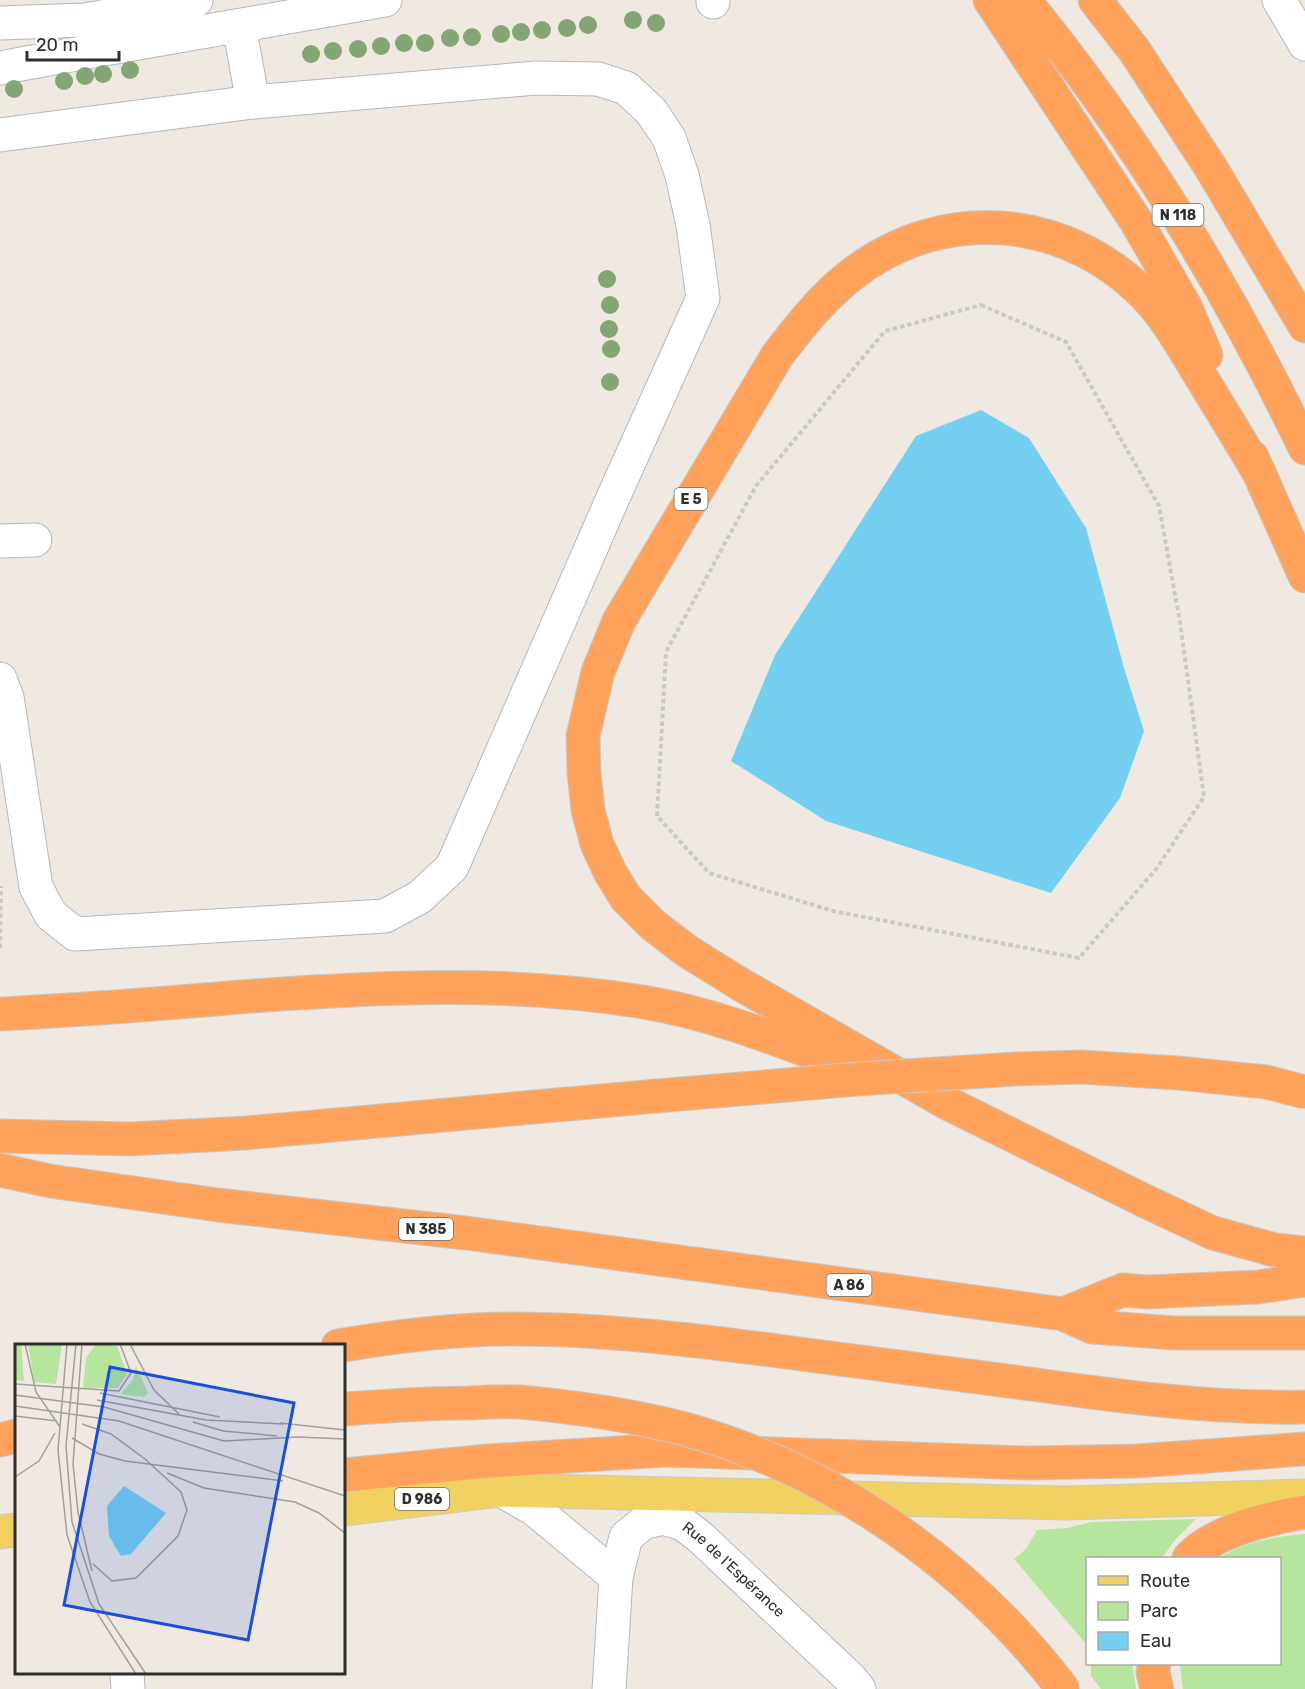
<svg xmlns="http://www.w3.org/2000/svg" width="1305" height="1689" viewBox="0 0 1305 1689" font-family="Rubik,sans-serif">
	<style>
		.green { fill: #b6e59e }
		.water { fill: #75cff0 }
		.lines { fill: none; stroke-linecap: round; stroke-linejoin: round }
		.minor-casing { stroke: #b4b7c1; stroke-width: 35 }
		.major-casing { stroke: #c9c9c9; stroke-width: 35 }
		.highway-casing { stroke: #c9c9c9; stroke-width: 35 }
		.path { stroke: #c9c9c9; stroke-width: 4; stroke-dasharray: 4.5 3; stroke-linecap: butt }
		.minor { stroke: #fff; stroke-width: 33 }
		.major { stroke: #f2d163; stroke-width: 33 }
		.highway { stroke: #ffa35c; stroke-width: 33 }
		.highway-bridge-casing { stroke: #c9c9c9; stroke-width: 35; stroke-linecap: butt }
		.highway-bridge { stroke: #ffa35c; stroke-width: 33 }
		.tree { fill: #84a574 }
		.labels { text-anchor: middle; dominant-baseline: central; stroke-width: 4.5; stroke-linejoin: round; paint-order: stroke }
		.shield { fill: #fff; stroke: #6d6d6d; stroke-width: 1.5 }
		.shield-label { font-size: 14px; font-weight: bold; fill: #2e2e2e }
		.street-label { font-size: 15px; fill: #2e2e2e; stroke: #fff }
		.inset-road { fill: none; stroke: #a29e99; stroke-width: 1.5 }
		.view { fill: #1d4ed8; fill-opacity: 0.15; stroke: #1d4ed8; stroke-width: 3 }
		.inset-edge { fill: none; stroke: #2e2e2e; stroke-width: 3 }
	</style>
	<rect width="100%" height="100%" fill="#efe9e1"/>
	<path class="green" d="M1196,1519l-21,21 -13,18h-74l-1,87 -73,-86 12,-10 11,-19 31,-2 23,-6z
		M1305,1534v155h-122l-3,-25h100v-106h-61c24,-16 58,-22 86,-24z
		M1091,1664h41l4,25h-35l-10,-13z"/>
	<path class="water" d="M981,410l48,28 57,90 38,140 20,63 -24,67 -69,95 -225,-72 -95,-60 44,-106 141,-219z"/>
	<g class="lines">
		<g class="minor-casing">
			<g id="minor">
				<path d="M713,0v2"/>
				<path d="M1279,0l26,44"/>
				<path d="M0,23l85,-3 111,-20"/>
				<path d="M239,26l14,76"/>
				<path d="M0,68c128,-24 256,-45 385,-68"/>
				<path d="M0,135l253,-33 283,-24 62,1 28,9 25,23 18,27 13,37 11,50 10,73 -91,202 -160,367 -32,30 -35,19 -310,18 -24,-19 -15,-28 -29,-190 -7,-18"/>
				<path d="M0,541l35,-1"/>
				<path d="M501,1490l33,19 82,68"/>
				<path d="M127,1672l1,17"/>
				<path id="s1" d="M609,1689l7,-112 10,-40 17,-14 20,-5 20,6 17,13 151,142 8,10"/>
			</g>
		</g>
		<g class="major-casing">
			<path id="major" d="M344,1509l157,-19 565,13 239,-7
				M0,1532l16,-2"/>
		</g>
		<g class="highway-casing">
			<path id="highway" d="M990,0l146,221 49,85 21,49
				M1024,0c112,137 204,288 281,448
				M1095,0l39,50 77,118 94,158
				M1252,457l53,119
				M1261,476c-22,-37 -44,-73 -66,-109 -13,-21 -26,-45 -43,-64 -79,-88 -208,-102 -302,-27 -28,22 -51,51 -73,80l-158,265 -21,51 -15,64 1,37 4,37 9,34 13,28 16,26 27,27 34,26 53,33 207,119 200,99 66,31 62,17 30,3
				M0,1014c80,-4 160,-10 240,-17 134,-10 269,-17 403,5 74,12 145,42 215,68
				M0,1136l130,3 116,-6 411,-37
				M0,1170l50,11 168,24 248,28 597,81 29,13 82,6h131
				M1063,1314l60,-24 24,2 111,-5 47,-7
				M338,1346c58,-10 116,-17 175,-17 91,0 182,11 272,23 80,10 159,21 238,31 93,13 188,26 282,24
				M0,1440l16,-4
				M344,1475l144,-14 179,-11 360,13 110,-2 168,-12
				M1189,1558c25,-27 80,-40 116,-46
				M1154,1664l-1,9 4,16"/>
		</g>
		<path class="path" d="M981,305l85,37 93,164 21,116 24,175 -47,71 -78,90 -246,-47 -124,-38 -52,-57 9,-164 90,-166 129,-155z
			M0,948l1,-62"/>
		<use href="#minor" class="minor"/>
		<use href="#major" class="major"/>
		<use href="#highway" class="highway"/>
		<g class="highway-bridge-casing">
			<path id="highway-bridge" d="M657,1096l201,-17 158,-10 65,-2 97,6 88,9 39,10
				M344,1409c42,-3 84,-6 126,-6 16,-1 34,-2 50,-1 55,5 111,13 165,27 150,42 284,137 378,260"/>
		</g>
		<use href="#highway-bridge" class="highway-bridge"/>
	</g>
	<g class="tree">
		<circle cx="633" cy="20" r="9"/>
		<circle cx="656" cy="23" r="9"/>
		<circle cx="588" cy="25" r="9"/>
		<circle cx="567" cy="28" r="9"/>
		<circle cx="542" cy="30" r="9"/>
		<circle cx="521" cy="32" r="9"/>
		<circle cx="501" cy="34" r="9"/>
		<circle cx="472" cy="37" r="9"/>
		<circle cx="450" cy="38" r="9"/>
		<circle cx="404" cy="43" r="9"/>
		<circle cx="425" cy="43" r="9"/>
		<circle cx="381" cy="46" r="9"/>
		<circle cx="358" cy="49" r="9"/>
		<circle cx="333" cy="51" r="9"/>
		<circle cx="311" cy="54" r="9"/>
		<circle cx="130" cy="70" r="9"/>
		<circle cx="103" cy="74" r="9"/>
		<circle cx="85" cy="76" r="9"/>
		<circle cx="64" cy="81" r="9"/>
		<circle cx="14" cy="89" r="9"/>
		<circle cx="607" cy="279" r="9"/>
		<circle cx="610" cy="305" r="9"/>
		<circle cx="609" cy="329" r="9"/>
		<circle cx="611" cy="349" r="9"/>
		<circle cx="610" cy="382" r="9"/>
	</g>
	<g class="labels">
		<g class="shield">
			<rect x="1152.5" y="204" width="51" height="22" rx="4.5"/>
			<rect x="674.5" y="488" width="33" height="22" rx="4.5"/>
			<rect x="399" y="1218" width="54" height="22" rx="4.5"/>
			<rect x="826.5" y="1274" width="45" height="22" rx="4.5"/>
			<rect x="395" y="1488" width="54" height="22" rx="4.5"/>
		</g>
		<g class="shield-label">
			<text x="1178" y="215">N 118</text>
			<text x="691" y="499">E 5</text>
			<text x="426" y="1229">N 385</text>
			<text x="849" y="1285">A 86</text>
			<text x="422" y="1499">D 986</text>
		</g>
		<g class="street-label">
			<text stroke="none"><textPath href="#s1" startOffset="285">Rue de l'Espérance</textPath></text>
		</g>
	</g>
	<g transform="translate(15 1344)">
		<rect width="330" height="330" fill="#efe9e1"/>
		<path d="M0,0h6l3,37 -9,-1zM13,0h34l-6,40 -22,-2zM81,0l21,2 10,28 -9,14h-35l3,-30zM121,22l12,27 -4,4 -23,-3 12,-14z" fill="#b6e59e"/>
		<path d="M109,142l42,27 -35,41 -10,2 -12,-20 -2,-30z" fill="#75cff0"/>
		<path class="inset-road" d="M10,0l11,48 24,35M52,0l-9,106 9,85 23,67 46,72M61,0l-10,102 6,76 27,82 47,70M67,0l-9,120 5,48 14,59M115,0l24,46 25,24M0,40l104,7 12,-18 -11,-29M85,49l120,24M0,51l89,12 120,34 74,-4 47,2M82,56l109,20 77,4M0,62l104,15 226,75M0,72l42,5M178,78l30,9 54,5M265,79l65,7M67,80l29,10 34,25 36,33 6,18 -9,26 -42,42 -24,3 -19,-17M57,94l27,16 26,7 158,20M152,129l37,15 91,14 24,11 26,20M0,133l24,-16 16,-28"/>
		<path class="view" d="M95,23l184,36 -46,237 -184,-35z"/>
		<rect width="330" height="330" class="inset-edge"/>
	</g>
	<rect x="1086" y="1557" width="195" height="108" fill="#ffffff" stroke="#ababab" stroke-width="1.5"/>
	<rect x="1098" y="1576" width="30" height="9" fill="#f2d163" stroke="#ababab" stroke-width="1.5"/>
	<text x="1140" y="1587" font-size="18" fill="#2e2e2e">Route</text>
	<rect x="1098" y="1602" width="30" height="18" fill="#b6e59e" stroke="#ababab" stroke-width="1.5"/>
	<text x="1140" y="1617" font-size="18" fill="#2e2e2e">Parc</text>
	<rect x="1098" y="1632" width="30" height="18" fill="#75cff0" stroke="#ababab" stroke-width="1.5"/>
	<text x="1140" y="1647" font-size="18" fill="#2e2e2e">Eau</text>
	<path d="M27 51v9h92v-9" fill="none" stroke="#2e2e2e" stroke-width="3"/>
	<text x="36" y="51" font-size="18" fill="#2e2e2e" stroke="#ffffff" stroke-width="4.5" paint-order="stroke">20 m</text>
</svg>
